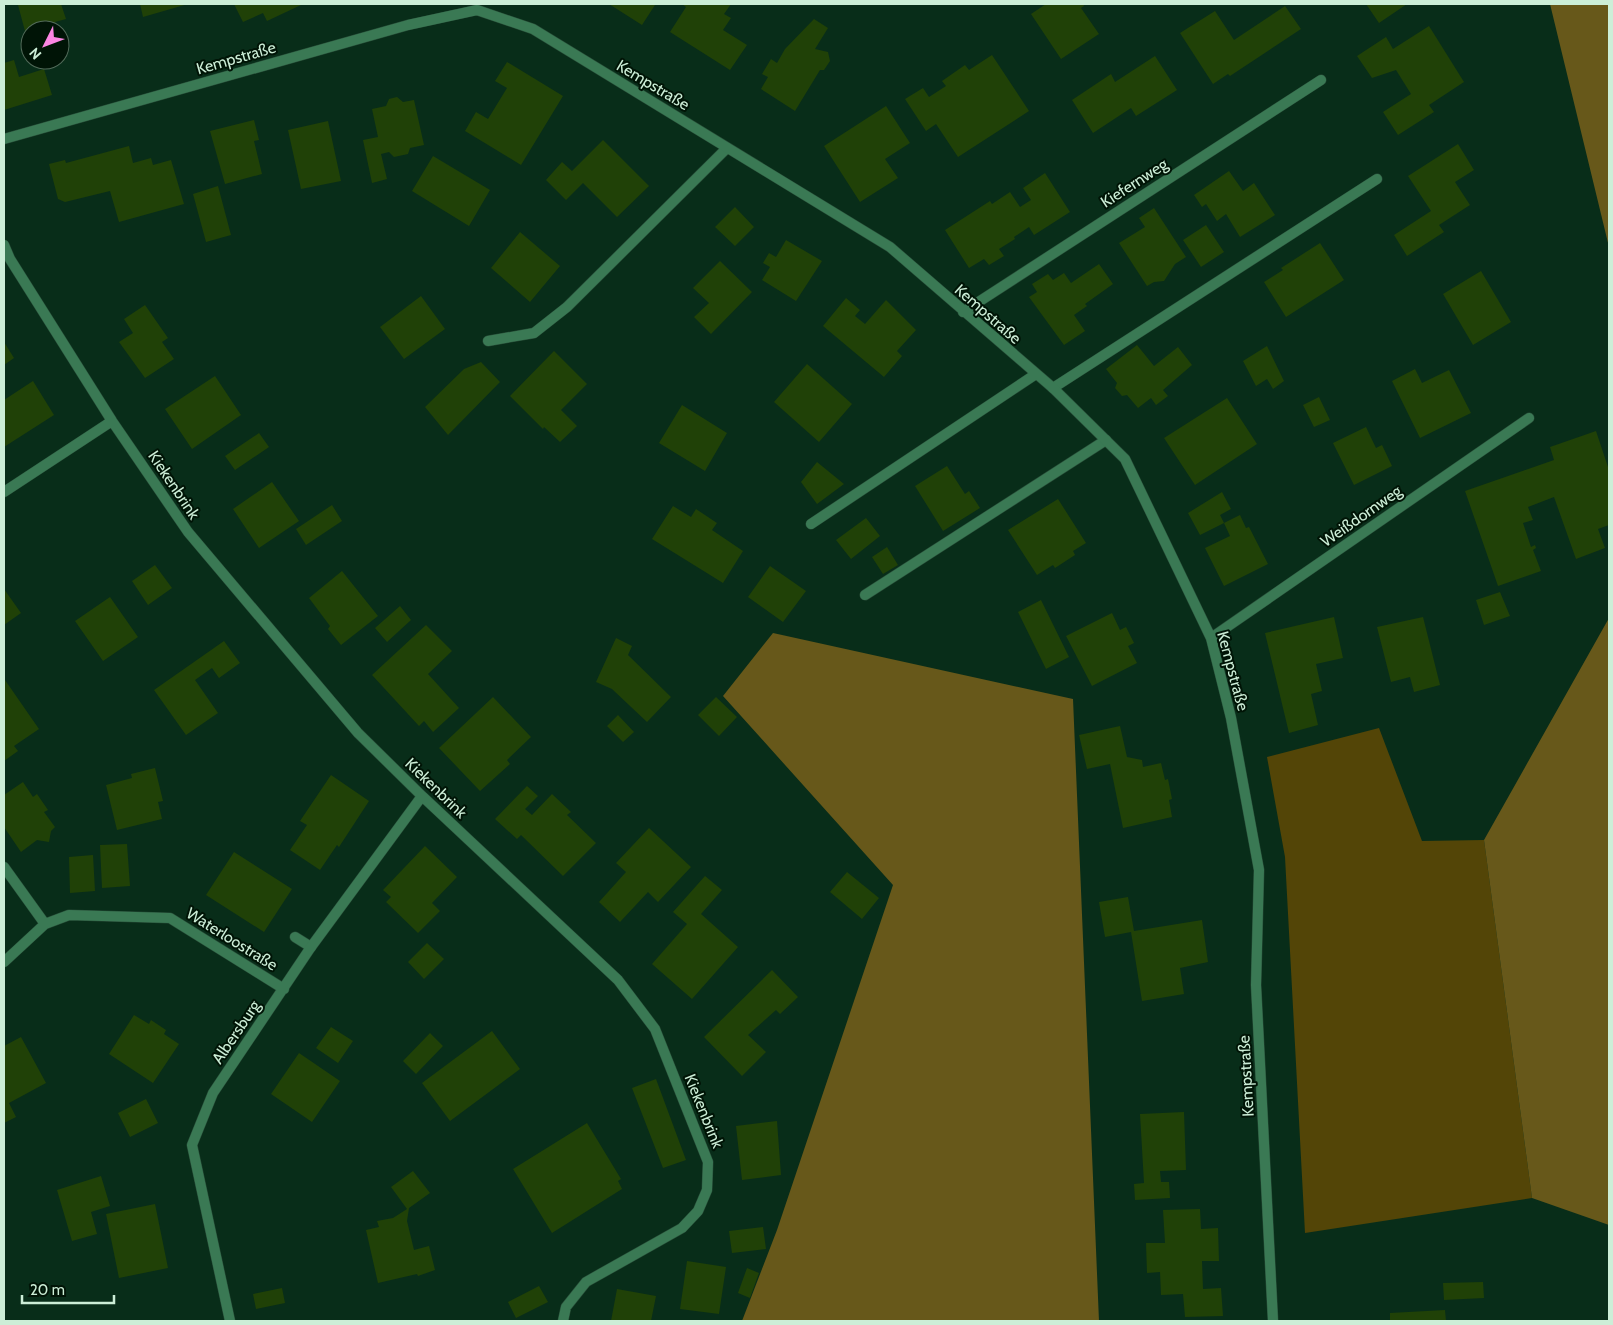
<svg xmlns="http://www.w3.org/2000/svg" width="1613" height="1325" viewBox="0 0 1613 1325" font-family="Cabin,sans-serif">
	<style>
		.green { fill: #534507 }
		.forest { fill: #67581a }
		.building { fill: #204107 }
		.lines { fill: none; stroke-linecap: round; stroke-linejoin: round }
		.service-casing { stroke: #274c37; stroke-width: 11 }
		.minor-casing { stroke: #274c37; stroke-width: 11 }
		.service { stroke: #3a7954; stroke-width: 10 }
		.minor { stroke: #3a7954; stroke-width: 10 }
		.labels { text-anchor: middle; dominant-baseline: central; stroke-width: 4; stroke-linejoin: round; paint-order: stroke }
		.street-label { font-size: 16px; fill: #cceed7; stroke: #001406 }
	</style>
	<rect width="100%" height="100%" fill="#082d19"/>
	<path class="green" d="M1379,728l43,113 62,-1 48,358 -227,35 -20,-376 -18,-100z"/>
	<path class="forest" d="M1550,4h59v243z
		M1609,618v607l-77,-27 -48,-358z
		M773,633l300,66 26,622h-357l35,-91 116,-345 -170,-189z"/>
	<path class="building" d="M23,4h38l5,15 -11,3 2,8h-27l-1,16 -11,-41z
		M140,4h48l-45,13z
		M234,4h66l1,1 -34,16 -4,-8 -20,9z
		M609,4h43l3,1 -13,20z
		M682,4h49l-7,10 7,4 -8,12 24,15 -17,25 -60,-38 16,-25z
		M1046,4h37l1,2 -3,2 18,26 -38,25 -30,-45z
		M1366,4h41l-28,19z
		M1285,6l16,23 -71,47 -2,-2 -15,10 -33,-51 35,-22 19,29z
		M814,19l14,9 -13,21 13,3 2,9 -6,9h-4l-25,41 -34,-22 7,-12 -6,-3 9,-15 6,4 8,-14z
		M1429,26l35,56 -35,23 5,7 -36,23 -15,-23 28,-18 -15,-24 -24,8 -15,-22 29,-19 7,12z
		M61,42l4,18 -29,8 -2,-8h26z
		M992,55l37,56 -71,46 -22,-33 -10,7 -21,-32 18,-11 6,9 17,-11 -4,-5 23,-16 4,5z
		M1155,56l22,34 -41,26 -5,-8 -38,25 -21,-33 39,-26 4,8z
		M14,60l5,17 25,-8 8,26 -48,15v-47z
		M507,62l56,34 -42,69 -56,-34 11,-19 12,7 19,-31 -12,-7z
		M397,97l6,5 11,-2 10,45 -14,3 -2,6 -14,3 -5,-5 -8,2 6,25 -15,4 -9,-43 15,-3 -6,-28 14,-3 3,-7z
		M886,106l24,37 -25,16 13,19 -38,24 -36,-56z
		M254,120l5,20 -5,1 8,33 -37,10 -15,-53z
		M328,121l13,60 -40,8 -13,-59z
		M603,140l46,46 -32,31 -34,-34 -17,17 -20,-20 16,-18 10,9z
		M1458,144l16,26 -19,12 15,23 -31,20 5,7 -37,24 -13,-21 37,-24 -23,-35z
		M129,146l4,17 18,-5 2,7 18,-5 13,44 -65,18 -9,-31 -45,11 -7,-3 -9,-35 16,-4 1,3z
		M433,156l57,34 -21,36 -57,-35z
		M1229,171l14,20 11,-8 21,32 -35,22 -14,-23 -9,7 -11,-17 -4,3 -8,-12z
		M1045,173l25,39 -36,23 -5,-8 -15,10 1,2 -16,10 5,7 -15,9 -5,-6 -15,9 -24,-38 45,-29 2,3 18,-12 10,15 11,-7 -8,-12z
		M218,186l13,49 -25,7 -13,-48z
		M735,207l19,20 -19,19 -20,-19z
		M1154,208l32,49 -11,7 -11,17 -10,1 -7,4 -28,-43 26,-16 -6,-9z
		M1206,225l18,27 -23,15 -18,-27z
		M520,232l40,34 -30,36 -39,-34z
		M786,240l36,21 -26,40 -34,-21 8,-13 -7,-4 6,-10 7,4z
		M1320,243l24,37 -58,37 -22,-35 19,-12 -2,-2z
		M720,261l32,31 -41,42 -17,-17 15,-14 -16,-15z
		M1099,264l14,20 -28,20 2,2 -13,9 11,16 -21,14 -35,-48 8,-5 -5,-8 16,-10 5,6 11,-7 7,10z
		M1481,271l30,51 -38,23 -30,-51z
		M421,296l24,33 -41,30 -24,-32z
		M846,298l14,12 -5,6 10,8 21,-24 30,30 -19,21 5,5 -18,21 -61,-51z
		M145,305l23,33 -6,4 12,17 -29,19 -26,-36 14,-9 -9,-14z
		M4,342l10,16 -10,7z
		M1137,345l17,21 24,-19 14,18 -29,25 5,6 -12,9 -5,-7 -13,10 -11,-13 -5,1 -7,-8 2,-5 -11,-14z
		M1267,346l17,35 -11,8 -6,-10 -11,7 -13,-25z
		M554,351l33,33 -26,26 16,16 -17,16 -16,-15 -1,2 -33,-33z
		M481,362l19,20 -52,53 -23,-28 39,-38z
		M807,364l45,40 -33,38 -45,-40z
		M1415,369l7,14 27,-13 22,43 -51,25 -28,-57z
		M215,376l26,39 -49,34 -27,-40z
		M33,381l21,34 -50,32v-47z
		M1319,397l11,23 -16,7 -11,-22z
		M1227,398l30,46 -62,41 -31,-47z
		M682,405l45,28 -22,38 -46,-28z
		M1366,427l10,21 6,-3 10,21 -38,19 -21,-42z
		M1596,431l13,39v55l-11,4 7,19 -29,11 -22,-62 -26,10 5,13 -10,3 8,24 4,-2 1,3 -3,2 8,21 -43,15 -33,-95 89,-31 -4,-13z
		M259,433l10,14 -34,23 -10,-14z
		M817,462l27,22 -27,20 -16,-22z
		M947,466l18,28 4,-3 11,17 -37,23 -28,-45z
		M272,482l27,39 -40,27 -26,-39z
		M1222,492l9,17 -11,6 4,8 16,-8 6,13 3,-1 19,37 -44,22 -19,-38 25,-12 -6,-13 -24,12 -12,-22z
		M1058,499l28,44 -13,8 2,4 -20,13 -2,-3 -16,10 -29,-45z
		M332,505l10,16 -36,24 -10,-16z
		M673,506l18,11 5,-8 21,14 -5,7 31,21 -20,32 -71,-44z
		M866,518l14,18 -29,23 -15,-19z
		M887,547l11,18 -15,9 -11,-17z
		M155,565l17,23 -24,17 -16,-24z
		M770,566l36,25 -23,31 -35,-25z
		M342,571l36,45 -37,29 -13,-16 2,-3 -21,-28z
		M4,589l17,24 -17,12z
		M1500,592l10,24 -26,9 -8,-25z
		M110,597l28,40 -35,24 -28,-40z
		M1041,600l28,57 -23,12 -28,-57z
		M400,606l11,14 -24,22 -12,-14z
		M1112,613l8,17 6,-3 8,16 -6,3 9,17 -45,23 -26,-50z
		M1334,617l9,41 -27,6 6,27 -11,3 7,31 -29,8 -24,-100z
		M1423,617l17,68 -26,7 -4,-15 -19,5 -14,-55z
		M426,625l26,26 -24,23 31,34 -26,24 -9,-11 -5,5 -47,-51z
		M616,638l16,8 -4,9 43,42 -24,25 -35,-33 -16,-7z
		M224,641l16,22 -21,15 -7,-10 -17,12 23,33 -32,22 -32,-45z
		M5,680l34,49 -25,17 4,5 -14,10z
		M493,697l38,40 -24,23 3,4 -30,27 -41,-43z
		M716,697l21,20 -18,19 -21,-21z
		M618,715l16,17 -11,10 -16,-16z
		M1120,726l7,31 15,3 1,7 18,-4 4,17 3,-1 4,20 -3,1 3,17 -49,11 -13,-64 -23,5 -8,-34z
		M155,768l8,33 -5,1 4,17 -45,11 -11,-45 26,-7 -1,-4z
		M331,775l38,26 -30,46 -2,-2 -17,25 -30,-20 17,-25 -7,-4z
		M23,782l10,15 4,-3 11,16 -4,2 11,15 -4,4 -2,11 -12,-2 -16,12 -17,-25v-32z
		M527,786l11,10 -13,13 7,6 20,-21 19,18 -4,3 29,28 -33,33 -42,-41 -4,4 -22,-20z
		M649,828l42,39 -33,35 -10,-10 -28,30 -21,-20 27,-30 -10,-9z
		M127,844l3,42 -28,2 -2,-43z
		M425,846l32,31 -25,26 8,8 -22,22 -32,-31 5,-5 -8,-7z
		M234,852l58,37 -28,43 -58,-37z
		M93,855l2,36 -25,2 -1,-36z
		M847,872l32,26 -17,21 -32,-27z
		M705,876l17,14 -21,24 37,33 -46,52 -40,-35 35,-40 -14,-12z
		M1128,897l6,34 68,-11 6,42 -28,6 4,26 -42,7 -11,-69 -26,5 -6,-35z
		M427,943l17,16 -20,20 -16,-17z
		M772,970l26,27 -18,17 -4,-4 -28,25 18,17 -24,24 -38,-39z
		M134,1015l15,9 2,-4 15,10 -2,4 15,10 -26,39 -44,-29z
		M331,1027l22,14 -15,22 -22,-15z
		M492,1031l28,38 -70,52 -28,-38z
		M430,1033l13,13 -27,28 -13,-13z
		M21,1037l25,46 -37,20 7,14 -12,6v-77z
		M299,1053l41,28 -28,41 -41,-28z
		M656,1079l30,81 -23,8 -31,-80z
		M146,1099l12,24 -28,14 -12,-24z
		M1184,1112l2,58 -26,1 1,11h8l1,16 -35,2 -1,-16 10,-1 -4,-69z
		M777,1121l4,54 -39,5 -6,-54z
		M587,1123l34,56 -3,2 4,8 -70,44 -39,-64z
		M413,1171l17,22 -21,15 -2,13 7,29 15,-4 6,24 -17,6 -1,-2 -39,9 -12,-53 13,-3 -2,-6 16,-3 14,-9 -16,-22z
		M101,1176l9,30 -19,6 6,22 -25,7 -15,-51z
		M155,1204l13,64 -49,10 -13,-64z
		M1200,1209l1,20 17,-1 1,33h-17l1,28 18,-1 2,28 -38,1 -2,-23 -22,1 -1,-23 -13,1 -1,-30h19l-2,-33z
		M763,1227l3,22 -34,4 -3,-22z
		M687,1261l39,6 -7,47 -39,-5z
		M747,1268l12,5 -9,25 -12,-5z
		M1483,1282l1,16 -40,2 -1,-17z
		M539,1286l9,16 -32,16 -8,-16z
		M282,1288l3,15 -29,6 -3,-15z
		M617,1289l39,7 -5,25h-40z
		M1445,1310l1,11h-56v-8z"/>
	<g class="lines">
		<g class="service-casing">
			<path id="service" d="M488,341l46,-8 33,-26 160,-159
				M1053,388l324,-209
				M865,595l241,-155
				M295,937l16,10"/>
		</g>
		<g class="minor-casing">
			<path id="minor" d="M4,139l404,-114 69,-15 56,19 357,218 163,141 72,71 86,179 20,80 28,152 -3,115 17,336
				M4,245l6,14 102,162 76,111 170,201 64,63 196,184 37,49 53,133 -1,28 -9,21 -16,17 -96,54 -20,25 -3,14
				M963,312l358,-232
				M4,492l108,-71
				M811,524l225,-150
				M1211,638l318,-220
				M4,867l41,57
				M4,962l41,-38 24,-9 101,3 114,71
				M230,1321l-38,-176 21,-52 98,-146 111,-151"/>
		</g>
		<use href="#service" class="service"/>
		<use href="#minor" class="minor"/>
	</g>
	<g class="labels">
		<g class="street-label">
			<text transform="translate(236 58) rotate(-16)">Kempstraße</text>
			<text transform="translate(653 85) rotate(31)">Kempstraße</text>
			<text transform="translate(1134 183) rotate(-33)">Kiefernweg</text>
			<text transform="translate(988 314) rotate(41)">Kempstraße</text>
			<text transform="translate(174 485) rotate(56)">Kiekenbrink</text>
			<text transform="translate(1361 516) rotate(-35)">Weißdornweg</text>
			<text transform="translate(1233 671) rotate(75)">Kempstraße</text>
			<text transform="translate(436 788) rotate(44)">Kiekenbrink</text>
			<text transform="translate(232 939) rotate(32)">Waterloostraße</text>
			<text transform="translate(236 1032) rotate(-56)">Albersburg</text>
			<text transform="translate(1246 1076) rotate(-93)">Kempstraße</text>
			<text transform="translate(704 1111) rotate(68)">Kiekenbrink</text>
		</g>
	</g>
	<rect width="1613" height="1325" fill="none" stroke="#cceed7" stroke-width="10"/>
	<g transform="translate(45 45) rotate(228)"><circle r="24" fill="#001406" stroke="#526b5a"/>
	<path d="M0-4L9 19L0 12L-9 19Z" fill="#fc86e3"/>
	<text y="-8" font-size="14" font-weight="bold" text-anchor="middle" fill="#cceed7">N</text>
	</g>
	<path d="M22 1295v8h92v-8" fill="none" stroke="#cceed7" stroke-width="2.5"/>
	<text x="30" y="1295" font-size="15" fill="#cceed7" stroke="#001406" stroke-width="4" paint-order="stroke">20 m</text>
</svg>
